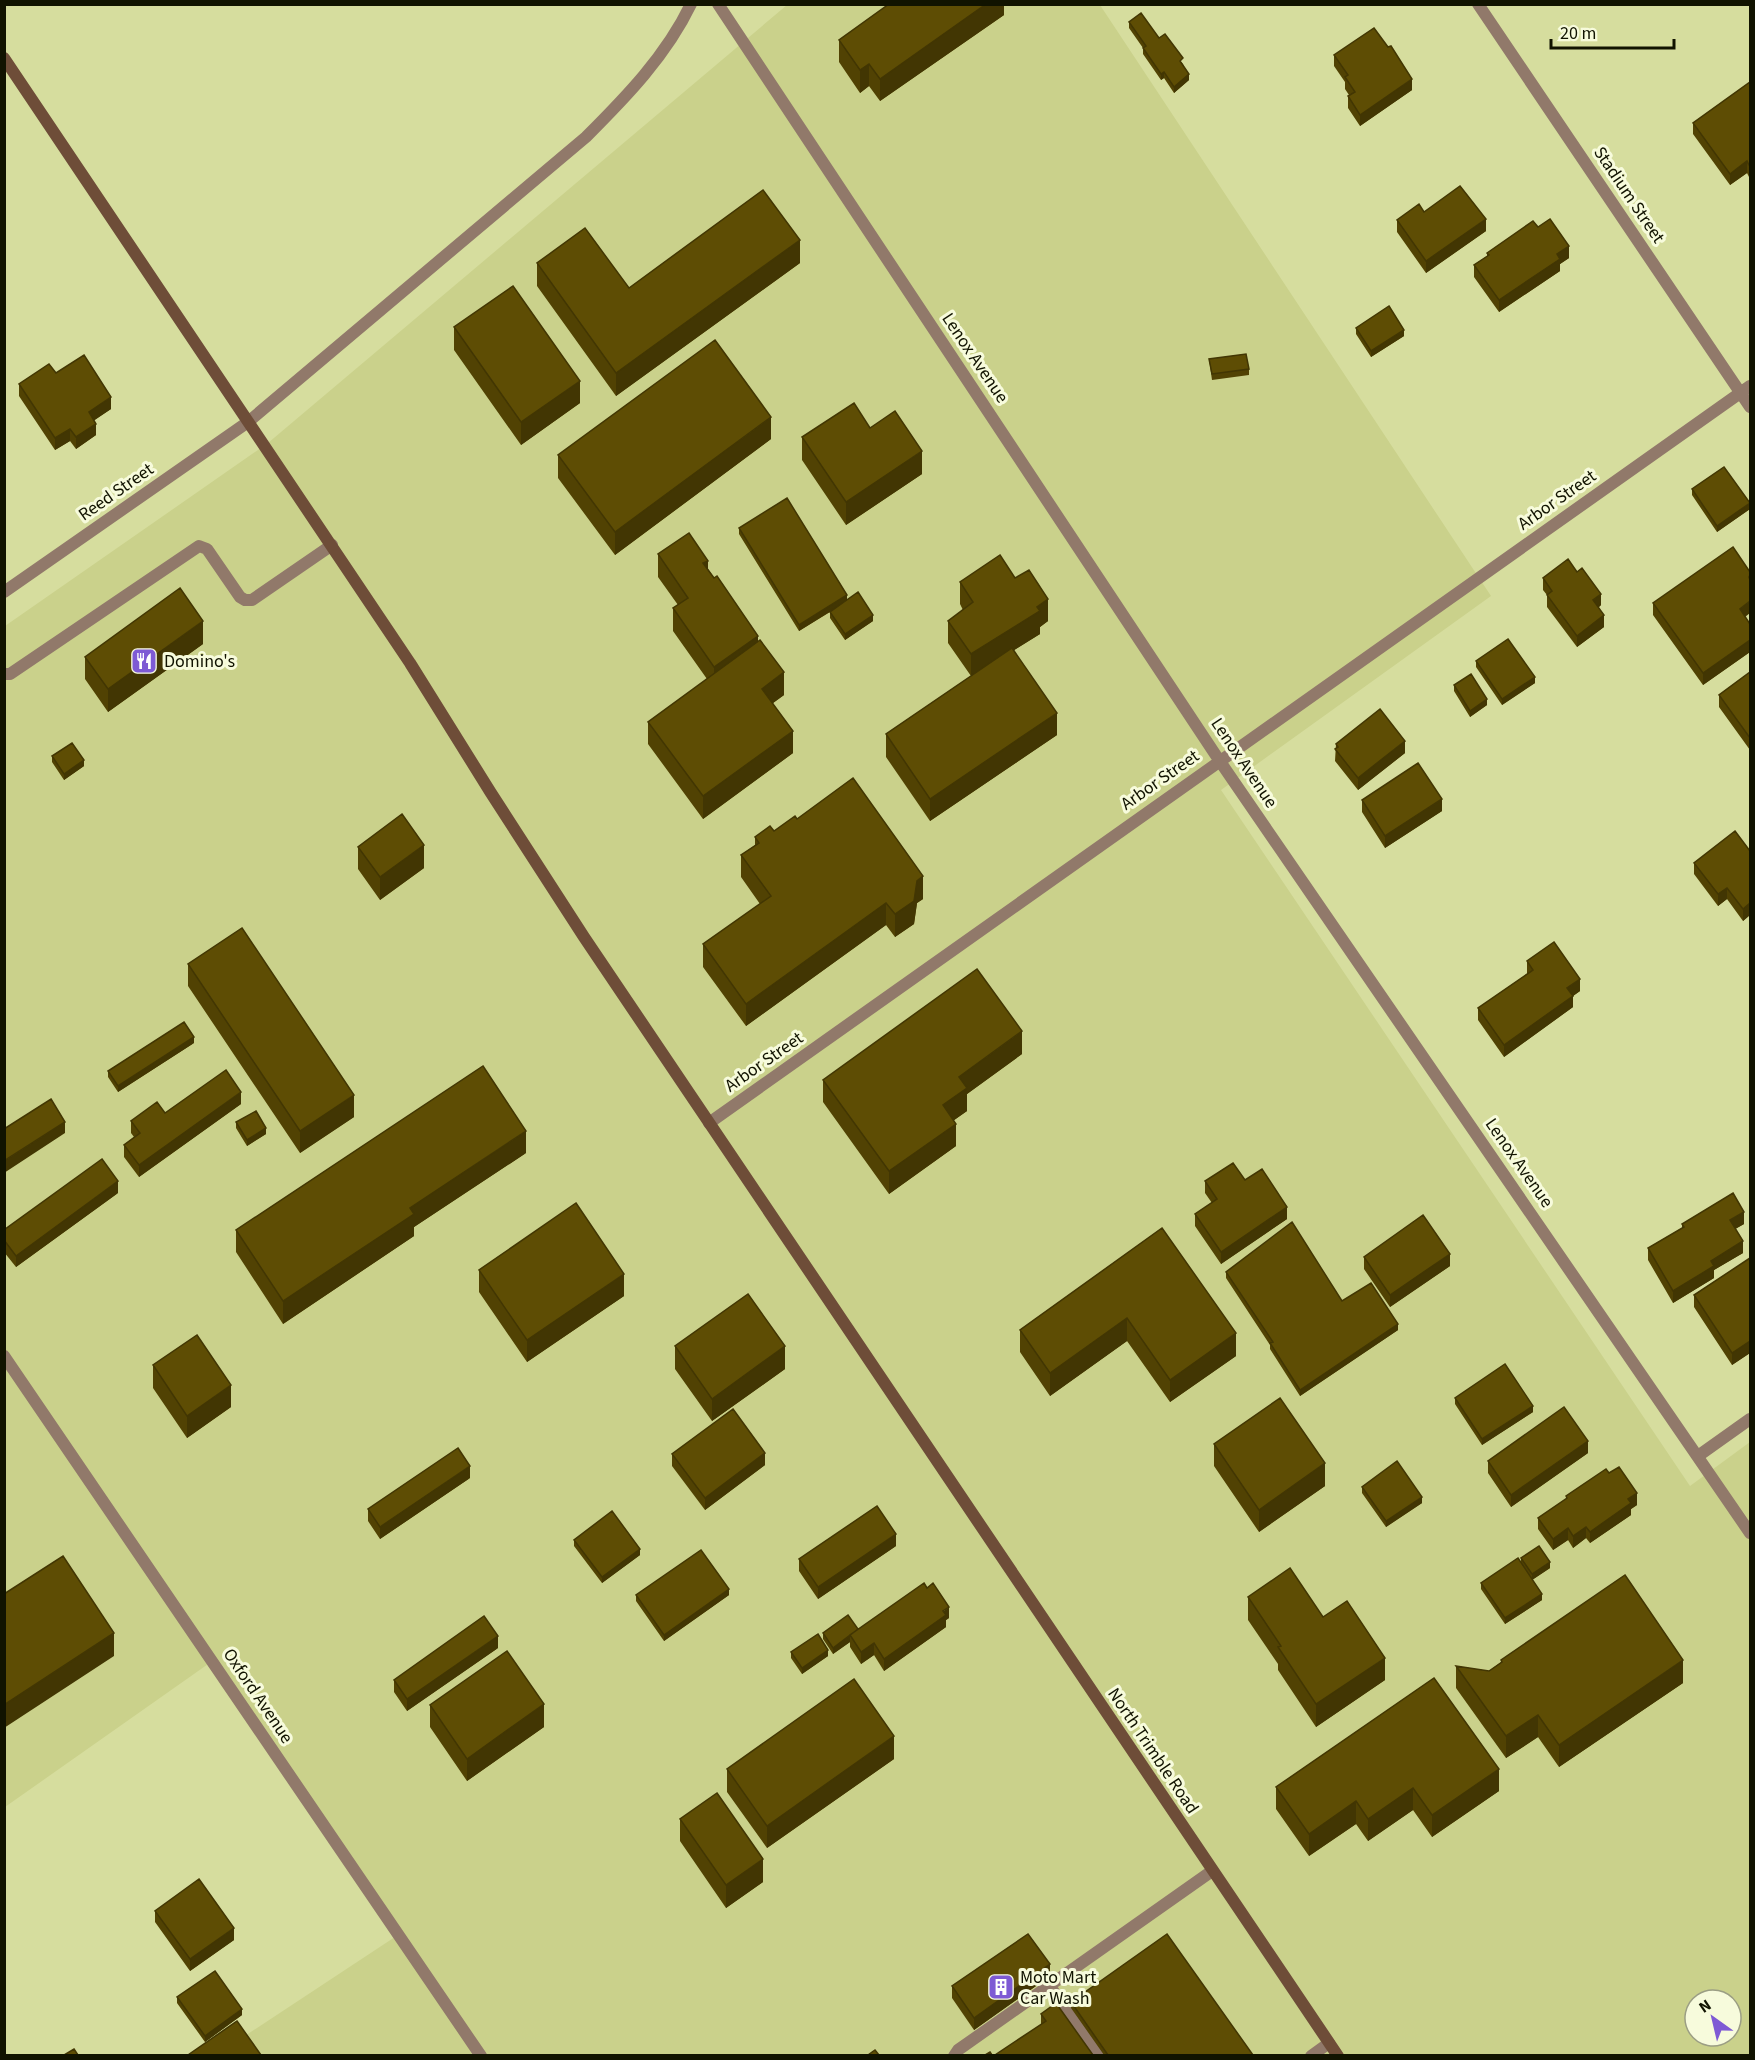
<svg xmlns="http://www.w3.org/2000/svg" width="1755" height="2060" viewBox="0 0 1755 2060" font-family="'Source Sans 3',sans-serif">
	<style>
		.built { fill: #cad18b; fill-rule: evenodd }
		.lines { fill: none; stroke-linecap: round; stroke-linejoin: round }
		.service { stroke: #91796a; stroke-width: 12 }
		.minor { stroke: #91796a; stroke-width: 12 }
		.secondary { stroke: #6e4d38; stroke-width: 12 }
		.wall { fill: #514203 }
		.shaded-wall { fill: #423603 }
		.building { fill: #5e4d04; stroke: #423603; stroke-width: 1.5 }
		.labels { text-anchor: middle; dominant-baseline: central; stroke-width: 6; stroke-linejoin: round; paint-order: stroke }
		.street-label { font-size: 18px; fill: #111300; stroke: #f7fbdc }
		.poi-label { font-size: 18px; fill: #111300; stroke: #f7fbdc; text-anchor: start }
	</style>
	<rect width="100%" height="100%" fill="#d6dd9e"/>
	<path class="built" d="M787,5h313l391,591 -270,194 469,696 60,-44v613h-1534l185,-122 -190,-271 -206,145v-1181l263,-183zM1695,2000h36v36h-36z"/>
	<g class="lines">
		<path class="service" d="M248,422l338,-285c40,-40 80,-81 105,-133
			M4,674h6l189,-128 8,3 33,48 5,3h7l80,-55
			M1049,1985l50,71
			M954,2056l4,-6 254,-179
			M1311,2056l18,-13"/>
		<path class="minor" d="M718,4l501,756 531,773
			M1478,4l272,403
			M4,592l244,-170
			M709,1123l1041,-737
			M4,1356l477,700
			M1698,1456l52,-37"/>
		<path class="secondary" d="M4,58l406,605 81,130 93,144 754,1119"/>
	</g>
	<path class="wall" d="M1004,4v11l-124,86 -11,-15 -9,7 -21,-31v-22z
		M1129,22l30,16 24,26 6,16 -15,13 -10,-15 -3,2 -18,-26v-6l-14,-20z
		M1334,55l78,35 -52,36 -12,-18v-12l1,-1 -4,-6v-7l-11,-16z
		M1750,82l-1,95 -2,-4 -17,12 -37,-51v-11z
		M1424,212l62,19 -60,42 -29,-41v-12z
		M1538,227l31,31 -9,6v7l-61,41 -25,-35v-12l13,-9v-3z
		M537,263l92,25 171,-25 -184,133 -79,-110z
		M454,327l126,76 -59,42 -67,-95z
		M1356,328l48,8 -33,21 -15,-23z
		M1209,359l40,10v6l-37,5z
		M56,373l55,36 -17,11 2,15 -20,14 -6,-8 -15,9 -36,-54v-12z
		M870,428l52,46 -76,51 -44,-65v-23z
		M771,439l-156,116 -57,-77v-23z
		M1692,489l58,20 -33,23 -25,-37z
		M739,528l108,72 26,21 -28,19 -15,-22v-6l-31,19 -60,-97z
		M658,554l50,15 50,72 26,54 -11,8 20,50 -90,66 -55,-75v-22l59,-43 -34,-48v-23l5,-3 -20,-28z
		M1015,578l33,43 -8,6v7l-26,16 43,85 -127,86 -44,-64v-23l85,-58 -23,-33v-22l15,-11 -3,-6v-22z
		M1543,578l58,27 -3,3 6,19 -27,20 -30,-40v-12l-4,-5z
		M1653,603l92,14 5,7v28l-47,33 -50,-70z
		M203,644l-95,68 -23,-33v-22z
		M1476,661l59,22 -33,22 -26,-38z
		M1750,672v78l-31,-43v-12z
		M1454,685l33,20 -17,12 -16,-26z
		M1336,744l69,9 -47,37 -23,-29z
		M52,756l32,10 -20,14 -12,-18z
		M1362,800l80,11 -57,37 -23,-36z
		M797,819l126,80 -6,4 -3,21 -19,13 -9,-12 -140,101 -43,-59v-23l57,-40 -19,-27v-22l14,-10v-8l19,-6z
		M358,847l66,21 -44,32 -22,-31z
		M1750,851v64l-7,6 -16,-22 -9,7 -24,-32v-11z
		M1527,961l53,30 -7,5v11l-69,50 -26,-37v-12l49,-34z
		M188,964l166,153 -54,36 -112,-167z
		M194,1043l-76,49 -10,-15v-6z
		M1022,1054l-55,40v17l-13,9 2,26 -67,48 -66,-92v-22z
		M241,1104l-102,73 -15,-20v-12l10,-8 -3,-4v-12l34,-8z
		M236,1122l30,12 -19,12 -11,-18z
		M526,1153l-112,74v9l-131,88 -47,-72v-22z
		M1245,1180l42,39 -66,45 -26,-38v-12l17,-11 -7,-10v-12z
		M118,1193l-102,74 -12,-15v-22z
		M1682,1224h62l-9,5 8,24 -29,17v8l-41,25 -25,-43v-12l34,-20z
		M1162,1228l74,128 -66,46 -43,-61 -77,55 -30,-44v-22z
		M1364,1257l86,9 -60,41 -26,-38z
		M1750,1258v95l-18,12 -38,-58v-12z
		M479,1270l145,26 -97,66 -48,-70z
		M1226,1272l116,29 56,29 -98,66 -30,-47v-4l-44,-67z
		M675,1346l110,23 -73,52 -37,-52z
		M153,1365l78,42 -44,31 -34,-50z
		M1455,1398l78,14 -51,33 -27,-41z
		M1214,1444l111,42 -66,46 -45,-66z
		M1588,1453l-77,54 -23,-34v-12z
		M672,1454l93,11 -60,45 -33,-44z
		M1609,1473l28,32 -6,4v6l-41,28 -4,-5 -13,10 -5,-8 -15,10 -15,-21v-11l28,-19v-3z
		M470,1478l-90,61 -12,-18v-12z
		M1362,1487l60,16 -36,24 -24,-34z
		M574,1540l66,15 -38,28 -28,-37z
		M896,1546l-78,53 -19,-28v-12z
		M1521,1558l29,10 -18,12 10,20 -37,24 -24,-35v-6l40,-20z
		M636,1595h93l-65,46 -28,-40z
		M1248,1597l75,20 62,63 -69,47 -38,-57v-6l-30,-44z
		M949,1618l-3,2v7l-62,44 -10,-16 -13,9 -11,-17v-5l-17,12 -10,-15v-6z
		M498,1648l-91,63 -13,-19v-12z
		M791,1652l37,4 -26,18 -11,-16z
		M1501,1660l182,23 -124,84 -21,-30 -32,21 -50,-70v-22l33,5 12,-9z
		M1434,1678l65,113 -67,46 -19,-27 -45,31 -12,-17 -47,32 -33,-47v-22z
		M430,1705l114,22 -77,54 -37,-54z
		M894,1759l-127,89 -40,-56v-23z
		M680,1819l83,63 -37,26 -46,-67z
		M155,1911l79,29 -44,31 -35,-49z
		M1050,1976l-76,54 -22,-32v-12z
		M177,1997l65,18 -37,27 -28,-39z
		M1071,2002l182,53h-149l-33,-47z
		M1041,2014l52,41 -52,-31z"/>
	<path class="shaded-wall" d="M986,4h18v11l-124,86v-22z
		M869,64v22l-9,7v-23z
		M1164,72v6l-3,2v-6z
		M1189,74v6l-15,13v-6z
		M1412,79v11l-52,36v-11z
		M1747,161v12l-17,12v-11z
		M1749,165h1v11l-1,1z
		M1486,219v12l-60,42v-12z
		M800,240v23l-184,133v-23z
		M1569,246v12l-9,6v7l-61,41v-12l58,-46z
		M1404,330v6l-33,21v-6z
		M580,381v22l-59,42v-23z
		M111,397v12l-22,15v-12z
		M771,417v22l-156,116v-23z
		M96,424v11l-20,14v-12z
		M70,429v12l-15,9v-12z
		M922,451v23l-76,51v-23z
		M1750,503v6l-33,23v-6z
		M708,561v22l-5,-20z
		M1601,594v11l-8,7v-12z
		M847,595v6l-48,30v-6z
		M1048,599v22l-8,6v7l-69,43v-23z
		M1750,601v12l-10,8v-12z
		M873,615v6l-28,19v-6z
		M1604,615v12l-27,20v-11z
		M203,621v23l-95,68v-23z
		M758,636v23l-44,30v-22z
		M1750,640v12l-47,33v-12z
		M784,672v23l-22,16v-22z
		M1535,677v6l-33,22v-6z
		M1487,699v6l-17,12v-6z
		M1057,713v22l-127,86v-22z
		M793,731v22l-90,66v-23z
		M1405,741v12l-47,37v-12z
		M84,760v6l-20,14v-6z
		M1442,799v12l-57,37v-12z
		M424,845v23l-44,32v-23z
		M923,876v23l-6,4 -3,21 -19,13v-23l22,-33z
		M1727,888v11l-9,7v-12z
		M886,903v22l-140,101v-22z
		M1750,903v12l-7,6v-12z
		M1580,979v12l-7,5v11l-69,50v-12l63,-57z
		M1022,1031v23l-55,40v17l-24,17v-23l16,-28z
		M194,1037v6l-76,49v-6z
		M241,1092v12l-102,73v-12z
		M354,1095v22l-54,36v-22z
		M65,1122v11l-61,40v-12z
		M956,1124v22l-67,48v-23z
		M266,1128v6l-19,12v-6z
		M526,1131v22l-112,74v9l-131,88v-23l127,-93z
		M118,1181v12l-102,74v-11z
		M1287,1207v12l-66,45v-12z
		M1744,1212v12l-14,8v-12z
		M1743,1241v12l-29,17v8l-41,25v-12l38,-30z
		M1450,1254v12l-60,41v-12z
		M624,1274v22l-97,66v-22z
		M1127,1318v23l-77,55v-23z
		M1398,1324v6l-98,66v-6z
		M1236,1333v23l-66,46v-22z
		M1750,1341v12l-18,12v-12z
		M785,1346v23l-73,52v-22z
		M231,1385v22l-44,31v-22z
		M1533,1406v6l-51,33v-6z
		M1588,1441v12l-77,54v-12z
		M765,1453v12l-60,45v-12z
		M1325,1463v23l-66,46v-22z
		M470,1466v12l-90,61v-12z
		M1637,1493v12l-6,4v6l-41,28v-11l38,-33z
		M1422,1497v6l-36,24v-6z
		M1586,1527v11l-13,10v-12z
		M1568,1528v12l-15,10v-11z
		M896,1534v12l-78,53v-12z
		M640,1549v6l-38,28v-6z
		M1550,1562v6l-18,12v-6z
		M729,1589v6l-65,46v-6z
		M1542,1594v6l-37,24v-6z
		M949,1607v11l-3,2v7l-62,44v-12z
		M114,1633v23l-110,72v-23z
		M498,1636v12l-91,63v-12z
		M850,1636v6l-17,12v-6z
		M874,1643v12l-13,9v-12z
		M828,1650v6l-26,18v-6z
		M1385,1658v22l-69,47v-23z
		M1683,1660v23l-124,84v-22z
		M544,1704v23l-77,54v-22z
		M1538,1715v22l-32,21v-22z
		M894,1736v23l-127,89v-22z
		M1499,1769v22l-67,46v-22z
		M1413,1788v22l-45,31v-22z
		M1356,1801v23l-47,32v-22z
		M763,1859v23l-37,26v-23z
		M234,1928v12l-44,31v-12z
		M1050,1964v12l-76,54v-12z
		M242,2009v6l-37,27v-6z"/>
	<path class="building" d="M889,4h97l-106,75 -11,-15 -9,6 -21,-30z
		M1141,13l18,25 6,-4 18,24 -3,3 9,13 -15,13 -10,-15 -3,2 -18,-26 3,-2 -17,-24z
		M1374,28l14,19 3,-1 21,33 -52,36 -12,-19 7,-4 -10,-15 3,-2 -14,-20z
		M1750,82v83h-1l-2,-4 -17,13 -37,-51z
		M1460,186l26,33 -60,42 -29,-41 22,-16 5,8z
		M763,190l37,50 -184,133 -79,-110 48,-35 44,60z
		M1550,219l19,27 -12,8 3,5 -61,41 -25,-35 15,-10 -2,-2 46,-32 5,6z
		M513,286l67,95 -59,41 -67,-95z
		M1389,306l15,24 -33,21 -15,-23z
		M715,340l56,77 -156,115 -57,-77z
		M1246,354l3,15 -37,5 -3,-15z
		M84,355l27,42 -22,15 7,12 -20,13 -6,-8 -15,9 -36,-54 30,-20 7,9z
		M854,403l16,25 25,-17 27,40 -76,51 -44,-65z
		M1724,467l26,36 -33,23 -25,-37z
		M787,498l60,97 -48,30 -60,-97z
		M689,533l19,28 -5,2 11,15 3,-2 41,60 -44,31 -41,-59 15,-10 -30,-44z
		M1733,547l17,25v3l-1,2 1,3v21l-10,8 10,15v16l-47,33 -50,-70z
		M1000,555l15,23 14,-8 19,29 -11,8 3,4 -69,43 -23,-33 25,-19 -13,-20z
		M1568,559l9,13 5,-4 19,26 -8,6 11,15 -27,21 -30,-41 5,-4 -9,-13z
		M180,588l23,33 -95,68 -23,-32z
		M858,592l15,23 -28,19 -15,-22z
		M1508,639l27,38 -33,22 -26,-38z
		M760,640l24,32 -22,17 31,42 -90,65 -55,-74z
		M1012,648l45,65 -127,86 -44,-65z
		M1750,672v66l-31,-43z
		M1471,674l16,25 -17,12 -16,-26z
		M1380,709l25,32 -47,37 -23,-29 3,-2 -2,-3z
		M72,743l12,17 -20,14 -12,-18z
		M1418,763l24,36 -57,37 -23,-36z
		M853,778l70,98 -6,5 -3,20 -19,13 -9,-11 -140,101 -43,-60 68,-48 -30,-41 18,-12 -4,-6 15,-11 4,5 21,-15 2,3z
		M402,814l22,31 -44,32 -22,-30z
		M1735,831l15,20v52l-7,6 -16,-21 -9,6 -24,-31z
		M242,928l112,167 -54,36 -112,-167z
		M1554,942l26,37 -13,9 6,8 -69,49 -26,-37 55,-38 -6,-9z
		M977,969l45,62 -63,46 8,11 -24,17 13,19 -67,47 -66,-91z
		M184,1022l10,15 -76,49 -10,-15z
		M483,1066l43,65 -116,77 4,6 -131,87 -47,-71z
		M226,1070l15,22 -102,73 -15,-20 16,-12 -9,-12 26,-19 8,11z
		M51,1099l14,23 -61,39v-32z
		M256,1111l10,17 -19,12 -11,-18z
		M102,1159l16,22 -102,75 -12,-16v-10z
		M1233,1163l12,17 17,-11 25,38 -66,45 -26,-38 22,-15 -12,-18z
		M1733,1193l11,19 -14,8 13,21 -32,20 3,5 -41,25 -25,-43 36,-21 -2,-3z
		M576,1203l48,71 -97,66 -48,-70z
		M1423,1215l27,39 -60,41 -26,-38z
		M1292,1222l50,79 29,-18 27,41 -98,66 -30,-47 3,-1 -47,-70z
		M1162,1228l74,105 -66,47 -43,-62 -77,55 -30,-43z
		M1750,1258v83l-18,12 -38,-58z
		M748,1294l37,52 -73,53 -37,-53z
		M197,1335l34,50 -44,31 -34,-51z
		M1505,1364l28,42 -51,33 -27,-41z
		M1280,1398l45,65 -66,47 -45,-66z
		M1564,1407l24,34 -77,54 -23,-34z
		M733,1409l32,44 -60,45 -33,-44z
		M458,1448l12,18 -90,61 -12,-18z
		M1397,1461l25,36 -36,24 -24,-34z
		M1619,1467l18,26 -9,6 3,4 -41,29 -4,-5 -13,9 -5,-8 -15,11 -15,-21 29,-20 -1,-2 40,-27 3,4z
		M877,1506l19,28 -78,53 -19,-28z
		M612,1511l28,38 -38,28 -28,-37z
		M1539,1546l11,16 -18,12 -11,-16z
		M701,1550l28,39 -65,46 -28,-40z
		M63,1556l51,77 -110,72v-111z
		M1518,1558l24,36 -37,24 -24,-35z
		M1290,1568l33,49 24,-16 38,57 -69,46 -38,-57 3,-1 -33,-49z
		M1625,1575l58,85 -124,85 -21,-30 -32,21 -50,-70 33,5 13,-9 -1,-2z
		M924,1583l3,5 6,-5 16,24 -6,4 3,4 -62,44 -10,-16 -13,9 -11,-17z
		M848,1615l10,14 -25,19 -10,-15z
		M484,1616l14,20 -91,63 -13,-19z
		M818,1634l10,16 -26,18 -11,-16z
		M507,1651l37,53 -77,55 -37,-54z
		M1434,1678l65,91 -67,46 -19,-27 -45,31 -12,-18 -47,33 -33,-47z
		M854,1679l40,57 -127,90 -40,-57z
		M717,1793l46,66 -37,26 -46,-66z
		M199,1879l35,49 -44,31 -35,-48z
		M1028,1934l22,30 -76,54 -22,-32z
		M1167,1934l86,121h-145l-37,-53z
		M215,1971l27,38 -37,27 -28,-39z
		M1056,2003l37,52h-98l51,-34 -5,-7z
		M237,2021l24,34h-73z
		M74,2049l4,6h-14z
		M875,2050l4,5h-11z
		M990,2052l2,3h-7z"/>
	<defs>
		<g id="restaurant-square" transform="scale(1.35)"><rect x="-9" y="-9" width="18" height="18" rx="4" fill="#7e5ad4" stroke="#f7fbdc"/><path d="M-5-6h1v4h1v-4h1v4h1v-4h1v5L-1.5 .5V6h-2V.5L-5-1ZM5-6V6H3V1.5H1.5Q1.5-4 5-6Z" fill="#fff"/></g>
		<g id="building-square" transform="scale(1.35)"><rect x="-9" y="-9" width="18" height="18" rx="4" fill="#7e5ad4" stroke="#f7fbdc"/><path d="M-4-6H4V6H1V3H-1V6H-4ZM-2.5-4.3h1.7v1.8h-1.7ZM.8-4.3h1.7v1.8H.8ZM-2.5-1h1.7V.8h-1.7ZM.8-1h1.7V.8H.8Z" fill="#fff"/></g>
	</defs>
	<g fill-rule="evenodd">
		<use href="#restaurant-square" x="144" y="661"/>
		<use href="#building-square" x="1001" y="1987"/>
	</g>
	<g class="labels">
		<g class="street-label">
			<text transform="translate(1629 195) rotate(56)">Stadium Street</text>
			<text transform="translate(975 358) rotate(56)">Lenox Avenue</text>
			<text transform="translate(116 492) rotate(-35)">Reed Street</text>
			<text transform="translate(1557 500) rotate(-35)">Arbor Street</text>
			<text transform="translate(1244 763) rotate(56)">Lenox Avenue</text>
			<text transform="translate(1160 780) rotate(-35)">Arbor Street</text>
			<text transform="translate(764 1062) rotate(-35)">Arbor Street</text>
			<text transform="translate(1519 1163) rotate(55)">Lenox Avenue</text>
			<text transform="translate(258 1696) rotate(56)">Oxford Avenue</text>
			<text transform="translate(1153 1751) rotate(56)">North Trimble Road</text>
		</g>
		<g class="poi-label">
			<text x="164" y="661">Domino's</text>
			<text x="1020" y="1977">Moto Mart<tspan x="1020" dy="21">Car Wash</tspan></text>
		</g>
	</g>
	<rect width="1755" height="2060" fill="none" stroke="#111300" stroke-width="12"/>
	<g transform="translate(1713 2018) rotate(326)"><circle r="28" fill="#f7fbdc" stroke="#9b9e84" stroke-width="1.5"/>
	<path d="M0-4.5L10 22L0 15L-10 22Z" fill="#7e5ad4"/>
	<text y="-9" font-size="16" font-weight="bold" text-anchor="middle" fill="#111300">N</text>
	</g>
	<path d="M1551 39v9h123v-9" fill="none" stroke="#111300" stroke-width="3"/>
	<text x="1560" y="39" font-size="18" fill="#111300" stroke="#f7fbdc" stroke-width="4.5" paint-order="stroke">20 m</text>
</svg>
